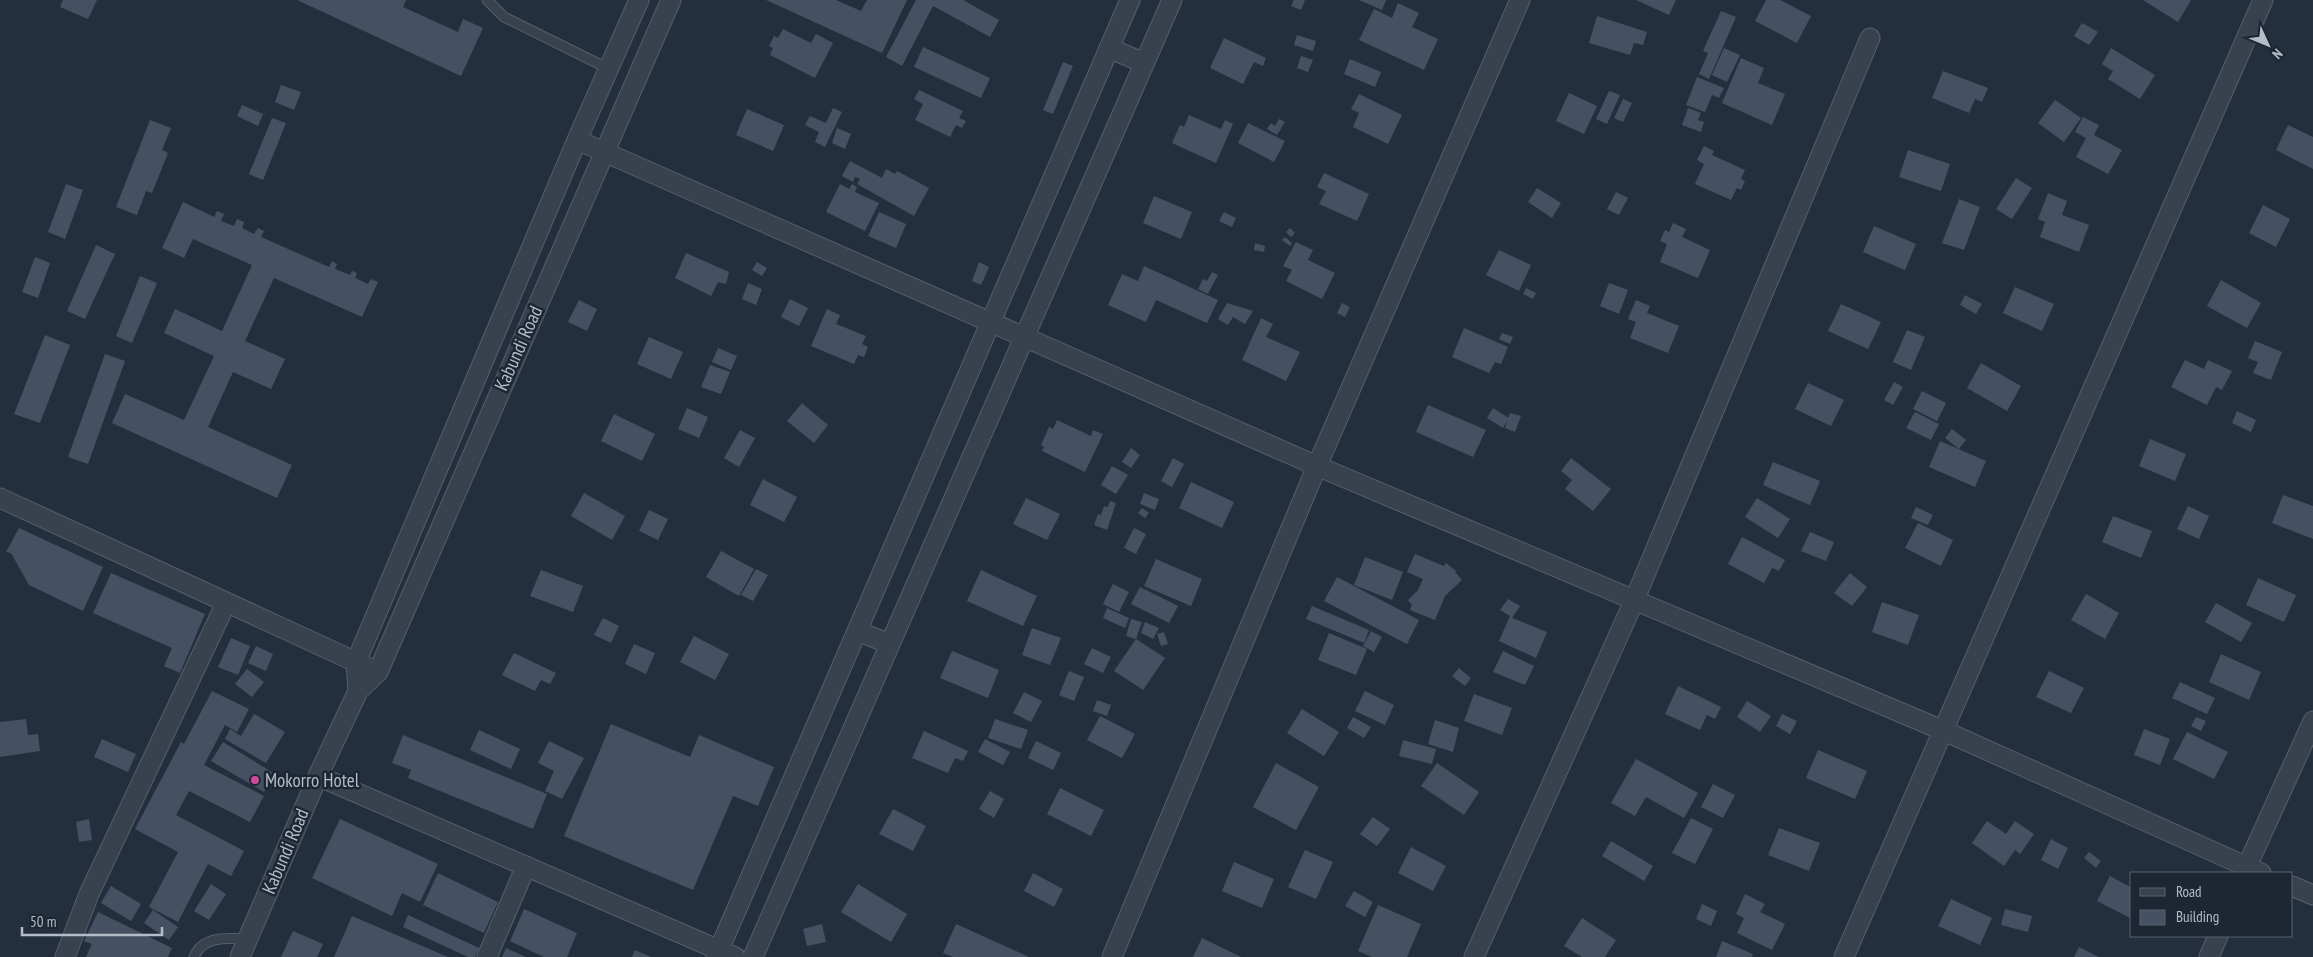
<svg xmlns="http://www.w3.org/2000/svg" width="2313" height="957" viewBox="0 0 2313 957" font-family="'PT Sans Narrow',sans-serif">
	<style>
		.building { fill: #455162 }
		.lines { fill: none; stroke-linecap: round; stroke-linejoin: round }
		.lane-casing { stroke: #565f6c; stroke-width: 11 }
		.street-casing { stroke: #565f6c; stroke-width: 21 }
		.lane { stroke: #38414e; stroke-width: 9 }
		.street { stroke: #38414e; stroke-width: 19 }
		.hotel-dot { fill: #d1479c; stroke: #1d2633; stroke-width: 2 }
		.labels { text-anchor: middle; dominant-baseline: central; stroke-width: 5; stroke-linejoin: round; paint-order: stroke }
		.street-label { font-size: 19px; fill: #b4bcc9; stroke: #1d2633 }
		.poi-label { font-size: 19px; fill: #b4bcc9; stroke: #1d2633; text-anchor: start }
	</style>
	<rect width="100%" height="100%" fill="#242f3e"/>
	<path class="building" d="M63,0h34l-9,19 -28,-12z
		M297,0h109l-3,7 55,25 5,-13 20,9 -22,48z
		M766,0h70l25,11 6,-11h40l-25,53z
		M916,0h47l36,20 -9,17 -57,-31 -31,60 -16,-9z
		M1294,0h11l-4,10 -10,-4z
		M1359,0h27l-4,10z
		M1636,0h40l-7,15z
		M1766,0h14l31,16 -14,27 -42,-22z
		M2143,0h48l-13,22z
		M1398,3l21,10 -7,14 26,12 -14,31 -65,-30 15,-31 18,9z
		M1721,11l15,6 -27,62 -10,-5 9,-21 -5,-2z
		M1597,16l50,16 -4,13 -9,-2 -4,12 -41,-12z
		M2082,23l16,9 -9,13 -15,-9z
		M783,29l28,14 5,-9 17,9 -18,35 -45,-23 3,-7 -4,-2 5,-10 4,2z
		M1297,35l19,6 -3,10 -19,-6z
		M1224,38l42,20 -3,8 -9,-4 -11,22 -33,-16z
		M923,47l67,31 -9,20 -67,-31z
		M1724,48l16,7 -13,27 -15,-7z
		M2111,48l44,27 -15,24 -32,-20 5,-8 -11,-7z
		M1301,56l12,4 -5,12 -11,-4z
		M1741,58l23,10 -6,15 27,11 -13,31 -50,-22z
		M1350,59l31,13 -6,15 -31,-13z
		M1063,62l10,4 -20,48 -10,-4z
		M1943,71l45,17 -6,14 -7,-3 -6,14 -37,-15z
		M1697,77l27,11 -5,10 -7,-3 -7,17 -19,-7z
		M281,85l20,7 -7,18 -19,-8z
		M919,90l44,21 -4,7 7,3 -4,7 -6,-3 -6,12 -35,-17 8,-16 -9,-5z
		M1609,91l11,4 -13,29 -11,-5z
		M1569,93l28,13 -13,28 -28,-13z
		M1359,94l43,21 -14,29 -35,-17 6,-14 -8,-4z
		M1623,99l9,4 -9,19 -9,-4z
		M2055,100l26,18 -17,24 -26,-19z
		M242,105l21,9 -5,12 -21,-10z
		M833,108l9,4 -17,35 -10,-5 4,-10 -14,-7 5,-9 16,7z
		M1688,108l13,5 -3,7 6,2 -3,10 -19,-7z
		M747,109l37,16 -11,26 -37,-16z
		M1189,115l32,14 4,-9 8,4 -17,39 -44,-20 8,-18 4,2z
		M2083,117l16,8 -5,10 28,15 -14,24 -32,-17 10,-19 -11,-6z
		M272,118l14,5 -23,57 -14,-6z
		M1279,119l6,3 -8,13 -10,-6 4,-6 4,3z
		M150,120l21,8 -9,22 6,3 -16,40 -6,-2 -9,24 -21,-8z
		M1248,123l37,18 -11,21 -36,-19z
		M2288,125l25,12v32l-37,-19z
		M837,128l14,6 -6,15 -13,-6z
		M1704,146l10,5 -2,4 33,15 -4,9 4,2 -4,9 -4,-2 -6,12 -36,-16 9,-20 -7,-4z
		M1908,150l42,14 -9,27 -42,-14z
		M850,161l32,17 4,-9 9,5 2,-3 32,17 -15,28 -57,-32 3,-5 -5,-2 -2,5 -11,-6z
		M1324,173l45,21 -12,27 -38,-17 7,-13 -9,-4z
		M2016,178l16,10 -20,31 -16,-10z
		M66,184l17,6 -18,49 -17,-7z
		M840,184l9,5 3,-5 5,3 -2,5 24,11 -14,28 -39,-19z
		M1537,188l24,15 -9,15 -24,-16z
		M1616,192l12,6 -9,17 -12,-6z
		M2048,193l19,8 -5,14 27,10 -10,27 -39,-15 5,-15 -7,-3z
		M1154,196l38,16 -11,27 -38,-16z
		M1959,199l21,8 -16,43 -22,-7z
		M183,202l31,15 3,-6 7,3 -3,7 13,5 3,-7 7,3 -2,6 12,6 4,-6 6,3 -3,6 68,30 3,-6 5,3 -2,5 15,6 2,-4 5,2 -2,5 13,6 3,-5 7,3 -16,35 -88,-39 -29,63 40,18 -14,30 -38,-17 -25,55 84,38 -15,33 -165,-75 13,-29 59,26 30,-64 -50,-23 11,-24 47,22 30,-66 -59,-26 -9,19 -22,-10z
		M2263,205l27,14 -14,28 -27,-14z
		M879,212l27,12 -10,24 -28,-12z
		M1224,212l12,6 -4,9 -13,-6z
		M1673,223l13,6 -4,8 28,13 -12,28 -38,-16 7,-18 -7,-3 5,-11 4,2z
		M1874,226l42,18 -11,26 -42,-18z
		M1290,228l5,5 -4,4 -5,-5z
		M1285,237l7,6 -2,3 -8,-6z
		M1296,242l17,8 -5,10 27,13 -13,26 -36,-18 6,-11 -9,-4z
		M1255,243l10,3 -1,6 -10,-2z
		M96,245l19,9 -30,65 -18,-8z
		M1499,250l32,15 -12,26 -33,-16z
		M686,253l43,19 -3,12 -8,-2 -7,14 -36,-18z
		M35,257l15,6 -12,35 -16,-6z
		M757,262l10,6 -5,8 -10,-6z
		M979,262l10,5 -8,18 -9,-4z
		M1144,266l74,34 -11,23 -51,-23 -10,22 -38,-17 14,-31 16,7z
		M1212,272l6,3 -10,19 -10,-5 5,-10 4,2z
		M140,276l17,7 -25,60 -16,-7z
		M2221,280l40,23 -14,25 -40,-22z
		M748,283l14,6 -6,16 -14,-6z
		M1609,283l19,7 -9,24 -19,-8z
		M2015,287l39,17 -12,27 -39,-18z
		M1526,288l10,5 -3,6 -10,-5z
		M1965,295l17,9 -6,10 -16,-9z
		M790,299l18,9 -9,18 -18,-9z
		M579,300l18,9 -10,22 -19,-9z
		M1636,300l14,6 -3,7 32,13 -11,27 -38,-15 6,-16 -8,-3z
		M1227,303l26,8 -8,13 -12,-7 -5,8 -10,-6z
		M1342,303l8,4 -5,10 -8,-4z
		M1841,304l40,18 -13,27 -40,-18z
		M827,309l13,6 -4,9 30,12 -4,8 6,3 -4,10 -6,-2 -4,9 -43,-18z
		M1261,318l12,6 -7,13 34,15 -14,29 -44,-21z
		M1464,328l44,19 -7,17 -6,-2 -6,11 -37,-16z
		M1907,330l18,7 -14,33 -18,-8z
		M1502,333l11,4 -3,7 -11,-5z
		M45,335l25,10 -30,78 -26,-9z
		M649,337l34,15 -12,27 -34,-15z
		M2255,341l27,11 -11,28 -18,-7 5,-11 -10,-4z
		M718,348l19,8 -6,14 -19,-8z
		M105,354l20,7 -37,103 -20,-7z
		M2185,360l19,9 4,-9 24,11 -10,19 -6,-3 -9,18 -36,-18z
		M1981,363l40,23 -14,25 -40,-23z
		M710,365l20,7 -9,22 -20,-7z
		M1894,382l9,5 -10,18 -9,-5z
		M1808,383l36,17 -13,26 -36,-17z
		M1922,391l24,12 -9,18 -24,-12z
		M802,403l26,22 -14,18 -27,-22z
		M1428,405l58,25 -13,27 -57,-25z
		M687,408l21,9 -9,21 -21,-9z
		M1493,408l16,10 -6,10 -16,-10z
		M2237,411l19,9 -5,12 -19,-9z
		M1915,412l24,12 -8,16 -25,-12z
		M1510,413l11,3 -6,16 -10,-4z
		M614,414l41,20 -13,27 -41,-20z
		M1057,420l34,16 2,-6 10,4 -18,38 -43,-21 2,-4 -3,-2 8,-18 4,2z
		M1952,429l14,11 -7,9 -14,-11z
		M740,430l15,8 -16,29 -15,-9z
		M2150,439l36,15 -11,27 -36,-15z
		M1940,441l46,20 -11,26 -46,-20z
		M1131,448l9,7 -9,13 -9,-6z
		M1173,458l11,6 -12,23 -11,-6z
		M1571,458l40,31 -18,22 -28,-22 7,-9 -11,-9z
		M1773,462l47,19 -10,24 -47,-20z
		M1112,466l16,9 -12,19 -15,-9z
		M763,479l34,18 -13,25 -34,-17z
		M1191,482l43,20 -12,26 -43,-20z
		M584,493l41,23 -13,24 -41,-24z
		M1144,493l15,6 -4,11 -15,-6z
		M2283,495l30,11v33l-41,-16z
		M1026,498l34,16 -13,26 -34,-16z
		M1757,498l33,21 -12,19 -33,-21z
		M1110,501l6,2 -9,27 -13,-5 4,-11 3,1 3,-9 4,1z
		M2188,506l21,10 -10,23 -22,-10z
		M1916,507l17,8 -5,10 -17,-7z
		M1142,508l7,5 -4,5 -7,-5z
		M649,510l19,9 -10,21 -19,-9z
		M2113,516l39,15 -11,27 -39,-16z
		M1918,523l35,17 -12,26 -36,-18z
		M19,528l84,39 -20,44 -54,-26 -18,-32 -5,-1z
		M1134,528l12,6 -10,20 -12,-6z
		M1810,532l24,10 -8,19 -25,-10z
		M1742,537l43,23 -6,11 -7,-3 -8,15 -36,-19z
		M721,551l33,18 -15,27 -33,-19z
		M1415,554l29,12 2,-3 10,8 -1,1 7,8 -17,16 -10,24 -25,-10 2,-5 -4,-5 10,-10 5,-11 -16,-7z
		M1365,557l38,15 -11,28 -38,-15z
		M1156,559l46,20 -11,27 -47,-20z
		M756,569l12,6 -15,26 -12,-6z
		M541,570l42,16 -10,26 -43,-16z
		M981,570l56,26 -14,30 -56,-25z
		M111,573l94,41 -25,59 -16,-7 8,-18 -79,-35z
		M1850,573l17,14 -15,19 -18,-13z
		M1337,577l82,43 -12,24 -83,-43z
		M2258,578l38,17 -12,27 -38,-17z
		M1113,584l16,8 -10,20 -16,-8z
		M1140,587l38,19 -9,17 -38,-19z
		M2086,594l33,19 -14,26 -34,-19z
		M1508,599l12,7 -8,12 35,14 -11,26 -37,-17 11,-25 -10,-6z
		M1882,602l37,13 -11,30 -36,-13z
		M2216,603l36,20 -11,19 -36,-20z
		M1312,606l57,24 -5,13 -58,-24z
		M1107,608l22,10 -4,10 -22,-10z
		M603,618l16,8 -8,17 -17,-8z
		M1131,619l11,3 -6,17 -10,-3z
		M1145,622l14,6 -6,11 -12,-6z
		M1032,628l29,10 -11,27 -28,-10z
		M1371,631l11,6 -8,15 -11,-6z
		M1164,632l4,12 -7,2 -4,-12z
		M1329,633l38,16 -11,26 -38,-15z
		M694,636l35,18 -14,26 -35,-18z
		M231,638l19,8 -12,29 -20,-8z
		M1136,639l29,19 -22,32 -29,-19z
		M634,644l21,9 -9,21 -21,-10z
		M256,646l17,8 -7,17 -18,-8z
		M1092,648l19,9 -8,16 -19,-9z
		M952,651l47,19 -11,28 -48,-20z
		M1503,651l31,15 -9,19 -32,-13z
		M514,653l42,20 -6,11 -9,-4 -6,11 -33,-16z
		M2221,654l40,18 -12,28 -40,-18z
		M1459,668l12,10 -6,8 -13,-10z
		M247,669l17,13 -12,15 -17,-13z
		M1069,671l15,6 -10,24 -15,-6z
		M2049,671l35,17 -13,25 -35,-16z
		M2180,682l35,16 -8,16 -35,-16z
		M1678,686l43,21 -6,12 -8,-4 -7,15 -35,-16z
		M212,691l37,18 -12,23 -12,-7 -21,40 60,31 -14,26 -61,-31 -13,24 68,36 -13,25 -23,-12 -30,58 -29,-15 29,-55 -43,-23 46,-87 3,2z
		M1365,691l29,14 -9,20 -30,-14z
		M1024,692l18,9 -11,21 -18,-9z
		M1474,694l38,14 -10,27 -38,-14z
		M1097,700l14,5 -4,11 -14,-5z
		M1747,701l24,15 -11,16 -23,-15z
		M1302,709l37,23 -15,24 -37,-23z
		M254,714l31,18 -19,31 -41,-24 5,-10 11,7z
		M1782,714l15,7 -7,13 -14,-8z
		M1100,716l35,18 -13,24 -35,-18z
		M1353,717l18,10 -7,11 -17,-10z
		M2196,717l10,4 -5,10 -10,-5z
		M26,719l2,16 10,-1 2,17 -40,6v-35z
		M995,719l33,11 -7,19 -33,-11z
		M1435,720l24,8 -6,24 -25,-8z
		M611,724l79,33 9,-22 75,32 -16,39 -25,-10 -40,94 -129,-54z
		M2144,729l26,10 -10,26 -26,-10z
		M479,730l41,19 -9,20 -41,-19z
		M924,731l44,20 -5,10 -8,-3 -7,15 -36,-15z
		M2187,732l41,20 -14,27 -41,-20z
		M403,735l144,59 -14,35 -125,-51 3,-8 -19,-7z
		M102,739l34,15 -8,18 -34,-15z
		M985,739l25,13 -7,13 -25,-13z
		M1403,740l33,9 -4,15 -33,-8z
		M549,741l35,17 -22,41 -17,-8 9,-20 -16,-8z
		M1036,741l25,12 -8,17 -25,-12z
		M223,742l52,32 -11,18 -53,-31z
		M1818,750l49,21 -12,28 -49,-21z
		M1636,759l62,34 -14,25 -38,-21 -11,19 -24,-13z
		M1276,763l43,24 -23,43 -43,-23z
		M1437,763l42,29 -15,23 -43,-29z
		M1713,784l22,11 -12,23 -22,-11z
		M1060,788l44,22 -13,26 -44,-22z
		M990,791l14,8 -10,19 -15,-9z
		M893,809l33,17 -13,25 -34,-17z
		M1373,817l17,12 -13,17 -17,-12z
		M1691,818l22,11 -18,35 -23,-11z
		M89,819l3,21 -13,2 -3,-20z
		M340,819l98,45 -18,38 -18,-9 -10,23 -80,-38z
		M1987,821l19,13 9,-13 19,13 -14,20 -5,-4 -11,16 -32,-23z
		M1779,828l41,15 -11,28 -41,-16z
		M2051,839l17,9 -10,21 -17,-9z
		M1611,841l42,25 -9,15 -42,-25z
		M1411,847l35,19 -13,25 -35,-18z
		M1305,850l28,12 -17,37 -28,-12z
		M2089,852l12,9 -5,7 -12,-10z
		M1234,862l40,17 -12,29 -40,-17z
		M438,873l60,29 -14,31 -61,-28z
		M1033,873l30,16 -9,18 -30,-16z
		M2110,876l22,12v31l-35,-18z
		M211,884l15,10 -17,26 -15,-9z
		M858,884l49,30 -16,28 -50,-30z
		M111,886l30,18 -10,17 -30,-18z
		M1354,891l19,11 -8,15 -20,-11z
		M1745,894l20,10 -5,8 25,12 -13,26 -35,-17 7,-15 -8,-4z
		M1951,899l41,19 -12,27 -42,-19z
		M1702,904l15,7 -6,15 -15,-7z
		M1378,905l43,19 -14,33h-35l-14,-6z
		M524,909l53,24 -10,24h-23l-34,-16z
		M2005,909l27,7 -4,16 -27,-7z
		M153,910l25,17 -9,13 -25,-17z
		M98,912l74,36 -4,9h-82l6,-13 -8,-3z
		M408,915l71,33 -4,9h-7l-65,-30z
		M352,916l96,41h-114z
		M1582,918l34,22 -11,17h-23l-18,-11z
		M822,924l4,18 -19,4 -4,-17z
		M956,924l73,33h-76l-10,-4z
		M293,931l30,13 -6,13h-36z
		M1202,938l39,19h-48z
		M1722,941l31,13 -1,3h-36z
		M2079,947l20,10h-25z
		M506,948l20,9h-24z
		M635,950l16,7h-19z"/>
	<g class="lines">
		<g class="lane-casing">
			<path id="lane" d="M487,0l17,17 105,52
				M194,957c9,-22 34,-19 53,-18"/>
		</g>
		<g class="street-casing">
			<path id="street" d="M1109,48l35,15
				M577,140l740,326 625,264 319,143
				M0,498l367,169
				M857,631l33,13
				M358,691l-2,-29 221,-522 62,-140
				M318,776l417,181
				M2244,873l69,-152
				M2292,886l21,9
				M65,957l24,-63 137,-291
				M240,957l78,-181 40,-85 20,-19 293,-672
				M487,957l39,-91
				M716,957l414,-957
				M753,957l419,-957
				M1112,957l205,-491 203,-466
				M1474,957l160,-356 236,-563
				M1844,957l419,-957
				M2209,957l9,-21"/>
		</g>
		<use href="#lane" class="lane"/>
		<use href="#street" class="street"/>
	</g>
	<circle class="hotel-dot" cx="255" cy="780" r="5"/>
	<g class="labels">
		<g class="street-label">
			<text transform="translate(518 348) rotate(-66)">Kabundi Road</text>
			<text transform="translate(285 851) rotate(-67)">Kabundi Road</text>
		</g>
		<g class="poi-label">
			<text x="265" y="780">Mokorro Hotel</text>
		</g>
	</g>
	<rect x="2130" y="872" width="162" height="65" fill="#1d2633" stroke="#59626f"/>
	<rect x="2140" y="888" width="25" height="8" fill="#38414e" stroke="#59626f"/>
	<text x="2176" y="897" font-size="15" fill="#b4bcc9">Road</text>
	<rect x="2140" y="910" width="25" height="15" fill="#455162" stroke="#59626f"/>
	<text x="2176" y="922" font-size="15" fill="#b4bcc9">Building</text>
	<g transform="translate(2268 45) rotate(134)" stroke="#1d2633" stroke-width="4" paint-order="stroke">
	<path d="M0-4L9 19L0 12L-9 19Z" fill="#b4bcc9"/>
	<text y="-8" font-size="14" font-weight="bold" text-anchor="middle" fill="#b4bcc9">N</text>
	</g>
	<path d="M22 927v8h140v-8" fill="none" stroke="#b4bcc9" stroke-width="2.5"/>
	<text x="30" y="927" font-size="15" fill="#b4bcc9" stroke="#1d2633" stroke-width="4" paint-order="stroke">50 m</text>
</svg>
